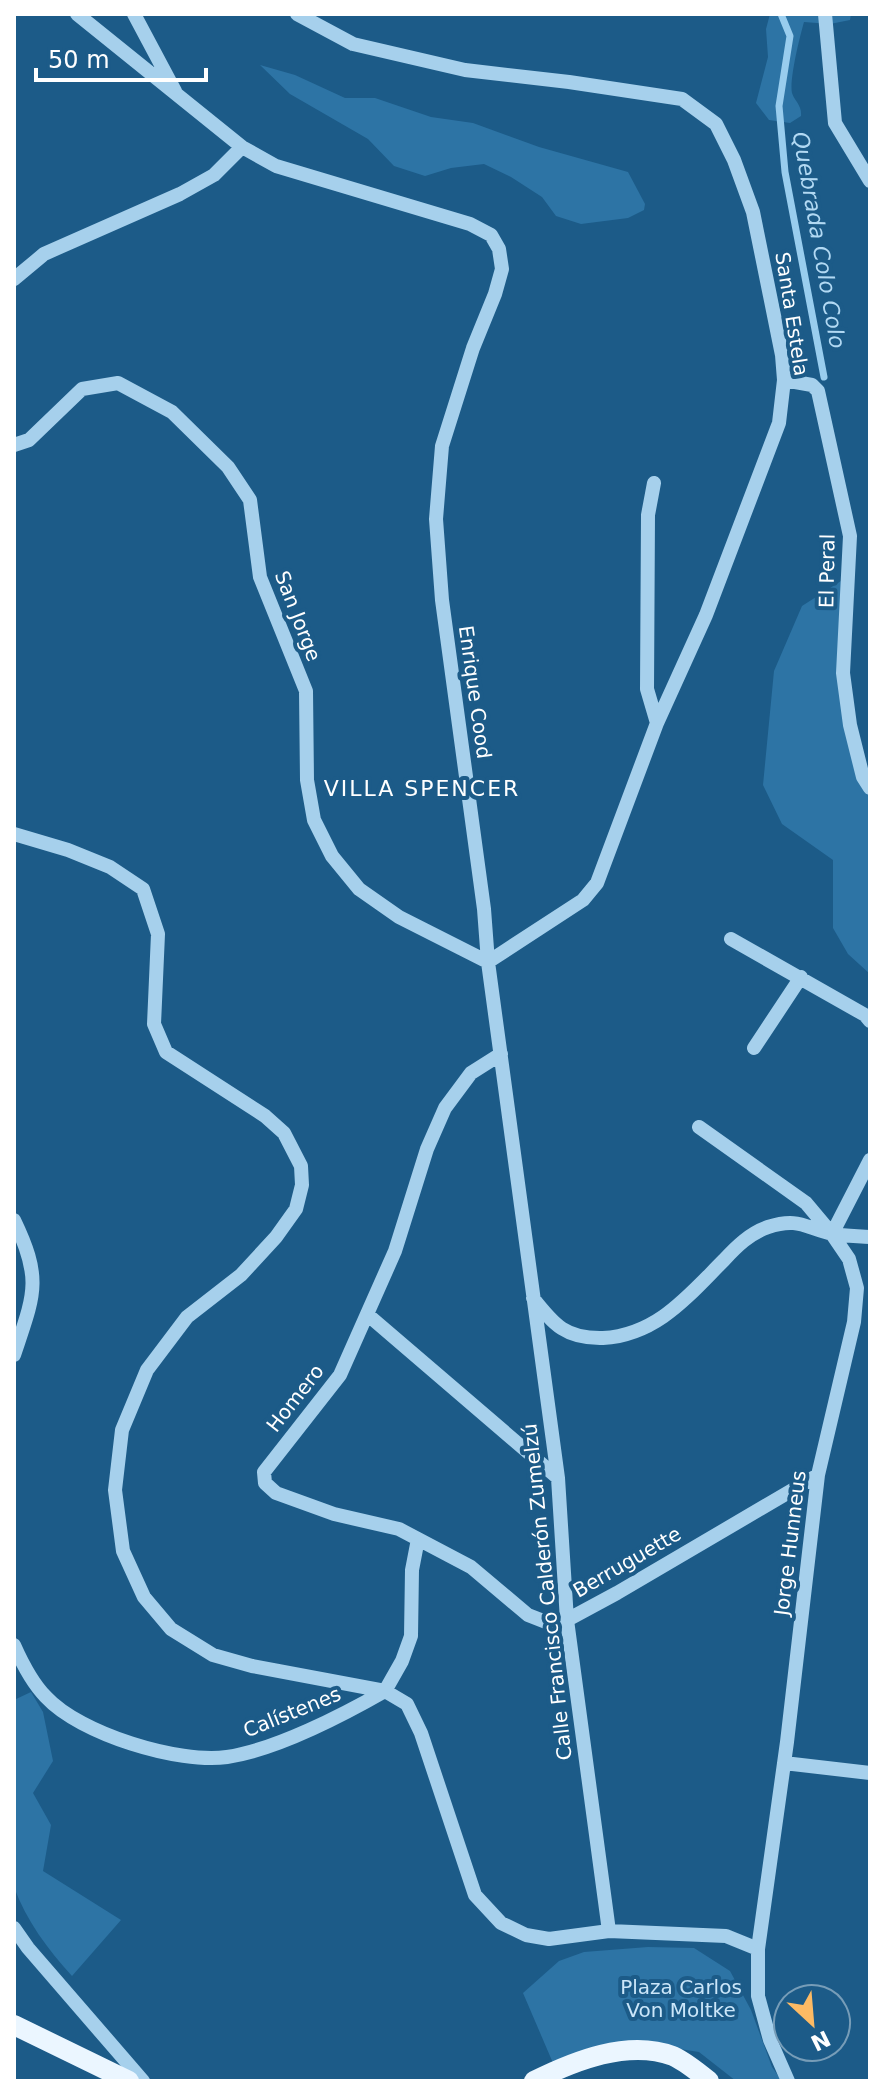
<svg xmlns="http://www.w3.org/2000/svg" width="884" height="2095" viewBox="0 0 884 2095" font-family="'DejaVu Sans',sans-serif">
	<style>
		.green { fill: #2d74a5 }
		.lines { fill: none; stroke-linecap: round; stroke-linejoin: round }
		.stream { stroke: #99cdee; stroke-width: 7 }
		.minor { stroke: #a6d0ec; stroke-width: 14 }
		.major { stroke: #ebf6ff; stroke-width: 20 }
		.labels { text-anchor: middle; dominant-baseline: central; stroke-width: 8; stroke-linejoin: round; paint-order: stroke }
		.street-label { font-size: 20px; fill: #fff; stroke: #1c5b88 }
		.park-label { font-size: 20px; fill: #cbe6f9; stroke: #1c5b88 }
		.water-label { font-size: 22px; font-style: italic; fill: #b2d9f3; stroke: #1c5b88 }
		.neighbourhood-label { font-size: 22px; letter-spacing: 2px; fill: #fff; stroke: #1c5b88 }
	</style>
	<rect width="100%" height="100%" fill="#1c5b88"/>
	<path class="green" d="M770,14h81l-1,6 -20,4 -26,-2c-4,14 -15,58 -12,71 3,9 10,12 9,23l-11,7 -21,-3 -13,-17 12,-46 -2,-28z
		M260,65l35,10 50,23h30l56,19 42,6 66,24 89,25 17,32 -1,6 -16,8 -47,6 -25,-8 -14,-19 -31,-20 -27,-13 -33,4 -26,8 -31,-10 -26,-27 -78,-45z
		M841,581l-2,101 31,109v183l-22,-20 -15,-26v-68l-51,-36 -19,-39 11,-114 28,-65z
		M31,1692l12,20 10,49 -20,32 18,32 -8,46 78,49 -49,56c-24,-26 -46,-56 -58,-89v-187z
		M648,1947l46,1 36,23 21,39 21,57 10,14h-46l-37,-29 -51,-8 -92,26 -33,-77 36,-32 25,-9z"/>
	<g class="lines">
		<path class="stream" d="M781,14l9,22 -11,70 6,66 39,205"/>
		<path class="minor" d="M77,14l165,133 34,19 194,58 21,11 8,14 3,20 -7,25 -22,54 -31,98 -6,73 6,81 42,309 4,53 70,516 9,142 42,311
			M134,14l41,77
			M297,14l56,30 112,26 104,12 113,17 34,25 18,36 19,52 29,143 2,25 -5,43 -73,192 -49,108 -60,160 -14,17 -95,62
			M825,14l10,109 35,58
			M14,279l30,-25 136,-60 34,-19 28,-28
			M784,380l28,5 6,6 32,145 -7,137 7,52 13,52 7,11
			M14,445l15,-5 53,-51 36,-6 54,29 56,55 22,33 10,77 46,114 1,89 7,40 18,36 27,33 40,28 89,45
			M654,483l-6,32 -1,174 10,34
			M14,834l54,16 42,17 33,22 15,45 -4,90 12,28 99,64 19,17 17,33 1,19 -6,24 -20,28 -35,38 -54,42 -40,53 -25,60 -7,60 8,61 21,46 27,32 42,26 39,11 133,25 22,13 14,29 54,162 26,28 25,12 23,4 60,-8 117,5 32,13
			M731,939l134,76 5,6
			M754,1048l47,-71
			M501,1054l-30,19 -26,35 -18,41 -32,102 -55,124 -76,97 1,11 11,10 58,21 65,15 72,38 57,48 23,9 16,-4 50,-27 201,-118
			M699,1127l107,76 26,31 17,25 8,29 -3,34 -36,153 -31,267 -29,207v47l12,44 18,41
			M14,1220c29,60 20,75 0,135
			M832,1234l38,-74
			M533,1298c21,27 33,41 70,40 54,-3 85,-42 121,-78 12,-13 26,-27 44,-33 31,-10 37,1 65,7 12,2 25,2 37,3
			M368,1315l190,163
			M14,1645c8,18 18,38 32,52 34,37 133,67 181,60 48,-7 116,-42 158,-66
			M385,1691l17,-30 9,-25 1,-66 6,-31
			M784,1763l86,10
			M14,1928l14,20 115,133"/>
		<path class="major" d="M14,2025l115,56
			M534,2081c40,-20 94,-42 139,-25 13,6 25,16 36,25"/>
	</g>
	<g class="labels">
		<g class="street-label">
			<text transform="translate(792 314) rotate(81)">Santa Estela</text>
			<text transform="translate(827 571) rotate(-89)">El Peral</text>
			<text transform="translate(298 616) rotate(69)">San Jorge</text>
			<text transform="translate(475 692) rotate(82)">Enrique Cood</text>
			<text transform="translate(295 1398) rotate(-52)">Homero</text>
			<text transform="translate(790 1543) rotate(-83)">Jorge Hunneus</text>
			<text transform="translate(627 1562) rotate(-30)">Berruguette</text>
			<text transform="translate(547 1592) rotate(-96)">Calle Francisco Calderón Zumelzú</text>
			<text transform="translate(292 1712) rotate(-22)">Calístenes</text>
		</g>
		<g class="park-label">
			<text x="681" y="1987">Plaza Carlos<tspan x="681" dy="23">Von Moltke</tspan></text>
		</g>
		<g class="water-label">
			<text transform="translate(819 240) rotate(80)">Quebrada Colo Colo</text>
		</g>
		<g class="neighbourhood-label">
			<text x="422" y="788">VILLA SPENCER</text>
		</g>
	</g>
	<rect width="884" height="2095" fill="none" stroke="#ffffff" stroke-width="32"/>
	<g transform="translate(812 2023) rotate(154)"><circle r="38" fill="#1c5b88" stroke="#779db8" stroke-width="2"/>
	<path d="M0-6L14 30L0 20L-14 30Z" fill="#fcba64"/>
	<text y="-12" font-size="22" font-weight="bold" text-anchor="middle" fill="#ffffff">N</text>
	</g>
	<path d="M36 68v12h170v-12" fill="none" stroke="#ffffff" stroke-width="4"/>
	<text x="48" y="68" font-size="24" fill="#ffffff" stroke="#1c5b88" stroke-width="6" paint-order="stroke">50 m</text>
</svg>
